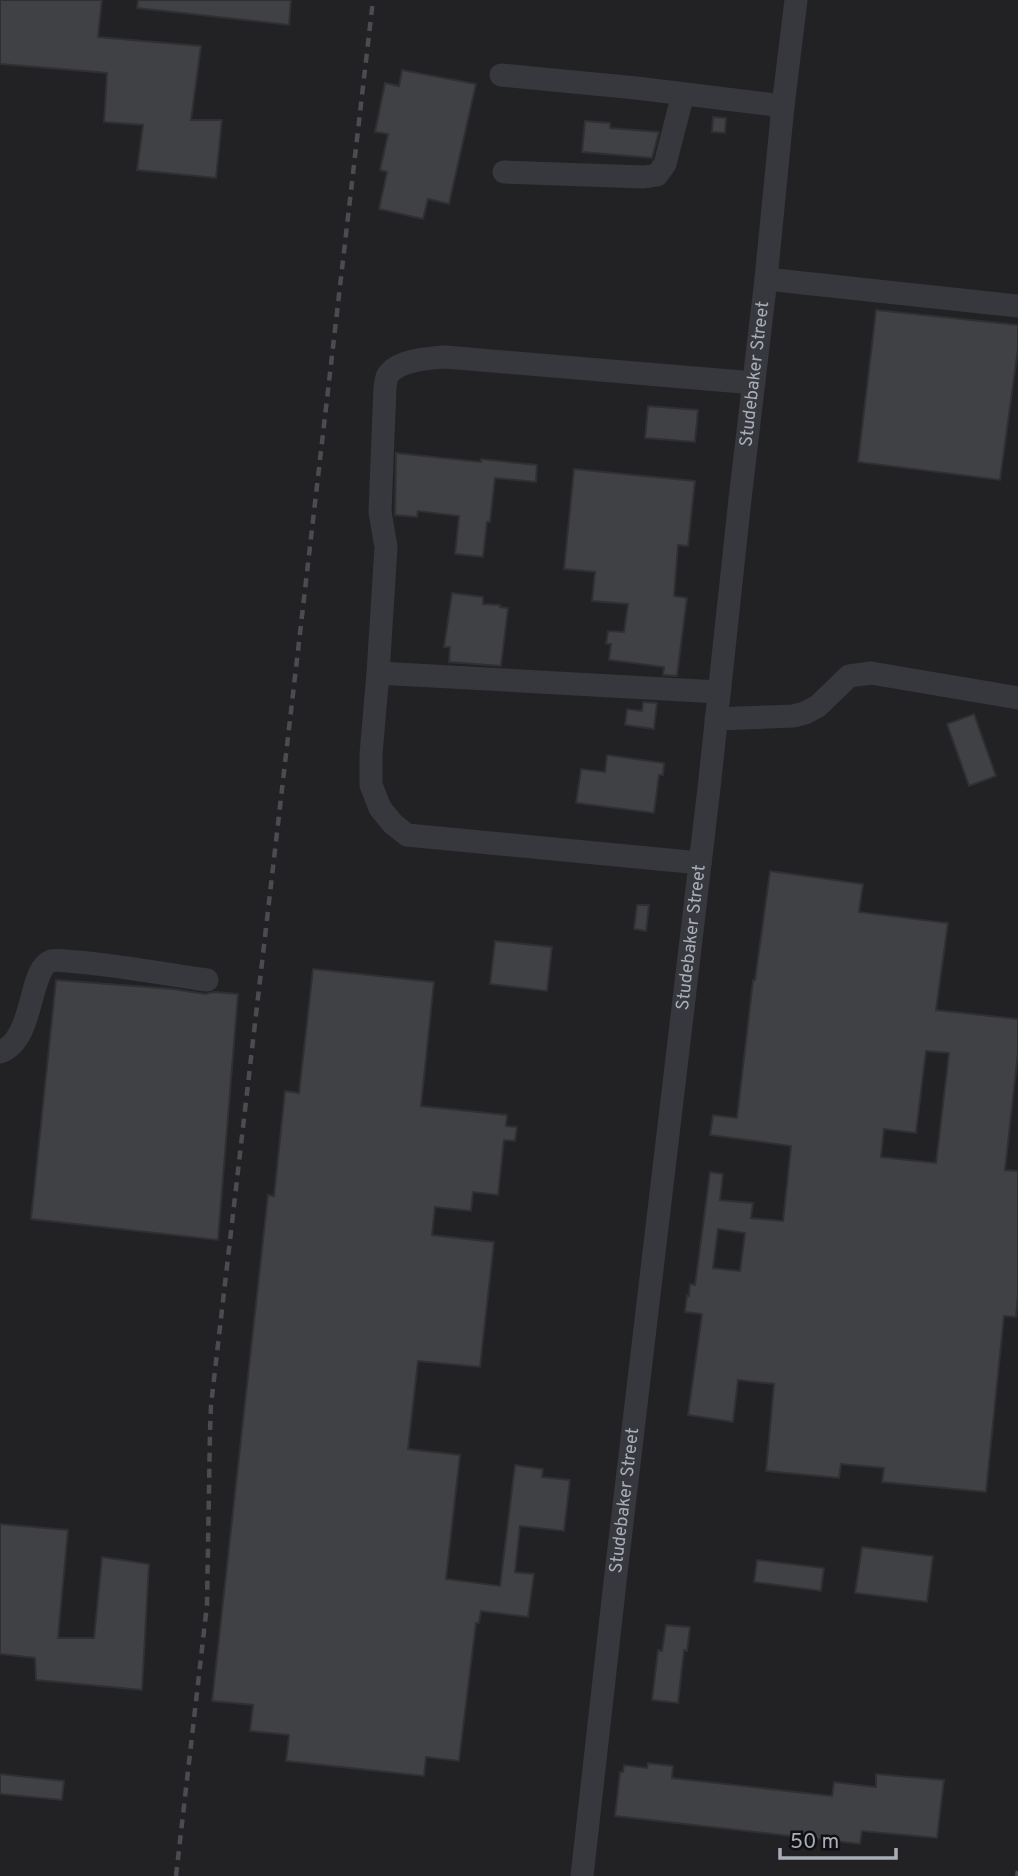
<svg xmlns="http://www.w3.org/2000/svg" width="1018" height="1876" viewBox="0 0 1018 1876" font-family="Overpass,sans-serif">
	<style>
		.built { fill: #222225 }
		.building { fill: #404145; stroke: #303034; stroke-width: 2; fill-rule: evenodd }
		.lines { fill: none; stroke-linecap: round; stroke-linejoin: round }
		.minor { stroke: #37383d; stroke-width: 23 }
		.rail { stroke: #4a4c52; stroke-width: 4.5; stroke-dasharray: 9 7; stroke-linecap: butt }
		.labels { text-anchor: middle; dominant-baseline: central; stroke-width: 5; stroke-linejoin: round; paint-order: stroke }
		.street-label { font-size: 18px; fill: #a8adb8; stroke: #111113 }
	</style>
	<rect width="100%" height="100%" fill="#161618"/>
	<path class="built" d="M0,0h1018v1876h-1018z"/>
	<path class="building" d="M0,0h102l-4,37 103,9 -10,74h31l-6,58 -79,-8 6,-45 -39,-3 3,-49 -107,-9z
		M138,0h153l-2,25 -152,-17z
		M402,70l74,14 -27,120 -21,-5 -5,20 -44,-10 8,-37 -7,-2 8,-36 -13,-2 10,-49 14,3z
		M713,117l13,1 -1,15 -13,-1z
		M585,121l25,2v5l49,4 -7,26 -70,-6z
		M876,310l142,15v24l-18,131 -142,-18z
		M648,406l50,4 -3,32 -50,-4z
		M396,453l85,9v-3l56,6 -1,17 -41,-4 -5,44h-3l-4,35 -28,-3 4,-38 -41,-5 -1,6 -22,-2z
		M574,469l121,12 -7,65 -10,-1 -4,51 13,2 -10,78 -14,-1 1,-8 -55,-7 2,-16h-5l2,-13 16,1 4,-28 -36,-3 3,-29 -31,-3z
		M452,593l31,4v7l17,1v2l8,1 -7,58 -52,-4 1,-15h-6z
		M643,702l14,1 -3,26 -29,-4 2,-16 15,2z
		M974,714l22,62 -27,10 -22,-62z
		M607,755l57,8 -1,12h-4l-5,38 -78,-10 5,-34 24,3z
		M770,871l93,13 -4,28 89,11 -12,87 82,9v34l-13,117 13,1v124l-2,22 -12,-1 -18,176 -104,-10 2,-14 -43,-4 -2,14 -73,-7 8,-87 -36,-4 -5,42 -45,-7 14,-101 -17,-2 2,-17 2,1 1,-12 5,1 15,-113 13,2 -3,26 33,3 -2,15 32,3 8,-75 -81,-11 3,-20 24,3 16,-138h2zM926,1051l23,2 -13,110 -55,-6 3,-28 32,4zM718,1229l27,4 -5,38 -27,-3z
		M637,905h12l-3,26 -12,-2z
		M495,941l57,6 -5,44 -57,-7z
		M313,969l121,13 -13,124 86,9 -1,11 11,1 -2,14 -11,-1 -6,55 -25,-3 -2,19 -36,-4 -3,28 62,7 -14,125 -62,-6 -10,88 52,6 -14,124 54,7 15,-121 28,4 -1,8 28,3 -6,51 -44,-5 -5,46 19,2 -6,43 -47,-6 -2,12h-3l-17,138 -33,-4 -2,19 -138,-15 3,-26 -39,-4 3,-26 -41,-4 56,-506 6,1 11,-105 14,2z
		M56,980l117,9 32,5 9,-2 24,2 -20,246 -187,-21z
		M0,1524l68,6 -10,108h36l8,-81 47,7 -7,126 -106,-10 -1,-22 -35,-4z
		M862,1547l71,9 -6,46 -72,-9z
		M757,1560l67,8 -3,23 -67,-9z
		M666,1625l24,2 -3,24 -3,-1 -6,53 -26,-3 6,-50 4,1z
		M648,1763l25,3 -1,12 160,18 2,-14 42,5v-13l68,6 -7,58 -75,-7 -2,13 -245,-28 5,-44h3l1,-7 23,3z
		M0,1774l64,7 -2,19 -62,-6z"/>
	<g class="lines">
		<g class="minor">
			<path d="M501,75l135,13 147,18"/>
			<path d="M504,172l140,5 13,-2 8,-11 18,-70"/>
			<path d="M766,279l252,27"/>
			<path d="M378,673l341,19"/>
			<path d="M716,719l77,-3 12,-3 13,-7 31,-30 22,-3 147,25"/>
			<path d="M700,863l-293,-28 -14,-11 -13,-16 -9,-23v-31l7,-81 8,-126 -6,-35 5,-125c1,-4 1,-9 3,-12 10,-15 41,-17 57,-18l309,26"/>
			<path d="M0,1052c35,-12 28,-83 51,-91 8,-2 19,1 27,1 44,4 87,12 129,18"/>
			<path id="s1" d="M582,1876l33,-294 94,-794 31,-289 26,-220 17,-173 13,-106"/>
		</g>
		<path class="rail" d="M176,1876l31,-271 3,-174 1,-26 162,-1405
			M1017,1876l1,-5"/>
	</g>
	<g class="labels">
		<g class="street-label">
			<text stroke="none"><textPath href="#s1" startOffset="1512">Studebaker Street</textPath></text>
			<text stroke="none"><textPath href="#s1" startOffset="945">Studebaker Street</textPath></text>
			<text stroke="none"><textPath href="#s1" startOffset="378">Studebaker Street</textPath></text>
		</g>
	</g>
	<path d="M780 1848v10h116v-10" fill="none" stroke="#a8adb8" stroke-width="3.5"/>
	<text x="790" y="1848" font-size="21" fill="#a8adb8" stroke="#111113" stroke-width="5" paint-order="stroke">50 m</text>
</svg>
